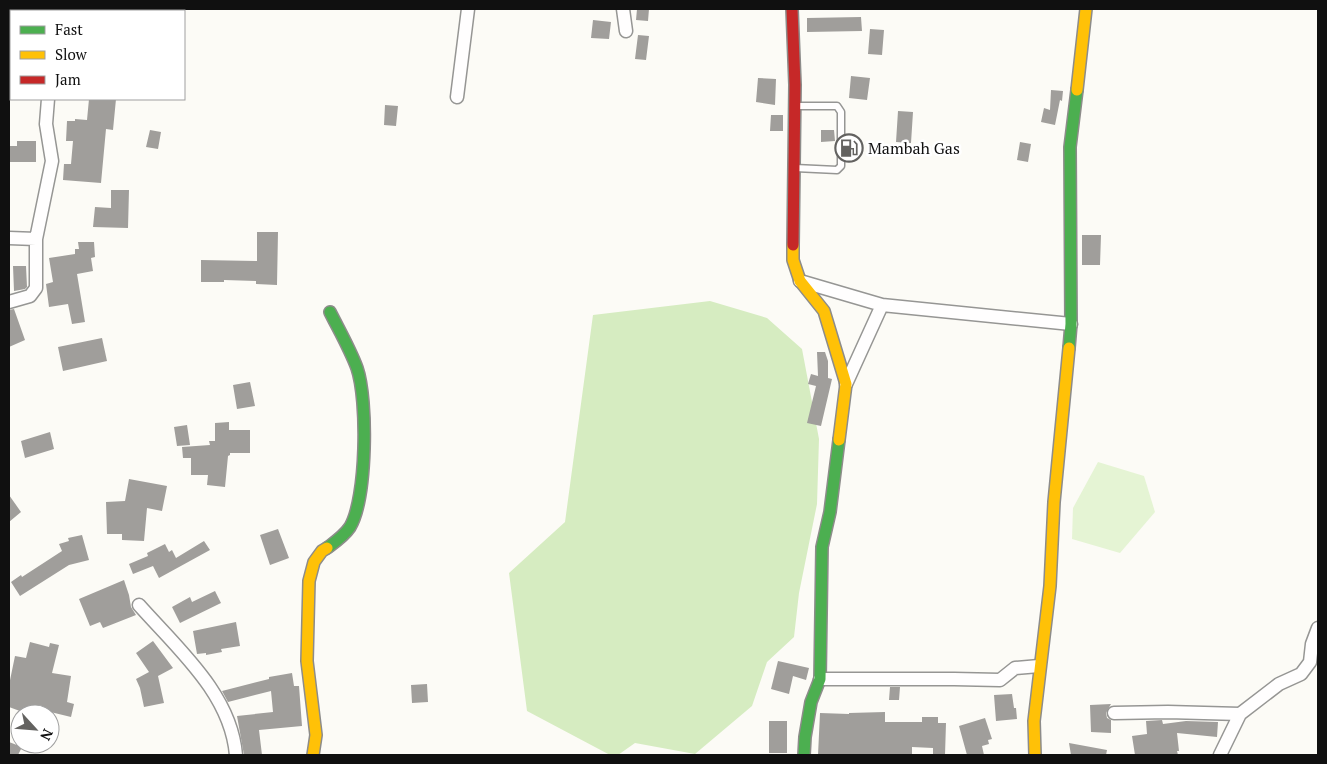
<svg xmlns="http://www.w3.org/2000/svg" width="1327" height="764" viewBox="0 0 1327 764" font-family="'PT Serif',serif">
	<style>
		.green { fill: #e5f4d4 }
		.forest { fill: #d6ecc1 }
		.building { fill: #a09e9b }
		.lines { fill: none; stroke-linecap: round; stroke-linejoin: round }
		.lane-casing { stroke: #969694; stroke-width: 9 }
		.street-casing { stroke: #969694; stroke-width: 15 }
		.fast-casing { stroke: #8d8c8a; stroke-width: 14 }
		.slow-casing { stroke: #8d8c8a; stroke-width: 14 }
		.jam-casing { stroke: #8d8c8a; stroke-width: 14 }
		.lane { stroke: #fffefe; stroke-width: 6 }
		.street { stroke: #fffefe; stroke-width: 12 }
		.fast { stroke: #4caf50; stroke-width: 11 }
		.slow { stroke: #ffc107; stroke-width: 11 }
		.jam { stroke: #c62828; stroke-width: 11 }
		.labels { text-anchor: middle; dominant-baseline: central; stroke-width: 5; stroke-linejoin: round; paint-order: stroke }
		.poi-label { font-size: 16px; fill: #101010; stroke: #fff; text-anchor: start }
	</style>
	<rect width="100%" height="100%" fill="#fcfbf6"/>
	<path class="green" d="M1098,462l46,14 11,36 -35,41 -48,-14 1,-31z"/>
	<path class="forest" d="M710,301l57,17 35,31 17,90 -2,65 -18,89 -5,44 -27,25 -15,44 -57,48 -60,-11 -17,12h-8l-83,-44 -18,-138 56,-51 28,-207z"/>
	<path class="building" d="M637,9h12l-1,12 -12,-1z
		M861,17l1,14 -55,1v-14z
		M593,20l18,2 -2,17 -18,-1z
		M870,29l14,1 -2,25 -14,-1z
		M638,35l11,1 -3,24 -11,-1z
		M851,76l19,2 -3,22 -18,-2z
		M758,78l18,1 -1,26 -19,-3z
		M1051,90l12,1 -1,10 -2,-1 -5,25 -14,-3 3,-14 6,2z
		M89,99h27l-3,31 -7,-1 -5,54 -38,-3 1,-16h7l2,-23h-7l1,-20h8v-2l12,1z
		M385,105l13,1 -2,20 -12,-1z
		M898,111l15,1 -2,31 -15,-1z
		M771,115h12v16h-13z
		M150,130l11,2 -3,17 -12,-2z
		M821,130h13l1,11 -14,1z
		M17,141h19v21h-27v-16h8z
		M1020,142l11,2 -3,18 -11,-2z
		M111,190h18l-1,38 -35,-1 2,-20 16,1z
		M257,232h21l-1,53 -21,-1v-3l-32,-1v2h-23v-22l56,1z
		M1082,235h19l-1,30h-18z
		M78,242h16l1,15 -4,1 2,13 -16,3 8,48 -13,2 -4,-20 -19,3 -3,-23 7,-2 -4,-24 26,-4v-5h4z
		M13,266h13l1,21 -2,2 -11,2z
		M14,309l11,31 -16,7v-37z
		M102,338l5,23 -44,10 -5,-24z
		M817,352h8l3,9v17l4,1 -11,47 -14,-3 9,-37 -8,-2 3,-10 7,2z
		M250,382l5,24 -18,3 -4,-24z
		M229,422v8h21v23h-20v2l-2,1 -3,31 -18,-2 1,-10h-17v-17h-8l-1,-11 28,-2 -1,-4h6v-18z
		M187,425l3,20 -13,1 -3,-19z
		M50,432l4,17 -29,9 -4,-17z
		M129,479l38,7 -5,25 -15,-3 -3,33 -22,-1v-6h-15l-1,-32 19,-1z
		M9,495l12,17 -12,10z
		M278,529l11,29 -19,7 -10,-30z
		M82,535l7,25 -20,5 -49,31 -9,-14 10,-7 1,2 40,-26 -3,-7 10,-3 -1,-3z
		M204,541l6,9 -51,28 -6,-12 -20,8 -4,-10 19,-8 -1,-3 18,-9 4,8 3,-2 4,8z
		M124,580l5,15 2,12 5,8 -33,13 -3,-6 -10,4 -11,-27z
		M215,591l6,12 -41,20 -8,-16 18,-10 2,5z
		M236,622l4,24 -19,3 1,3 -16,3v-2l-9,1 -4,-23z
		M153,641l20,27 -15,8 6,27 -20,4 -4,-19 -4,-9 13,-7 -13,-19z
		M30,642l19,5 1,-4 9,2 -7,28 19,3 -4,26 7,2 -3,13 -41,-10 -2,7 -19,-7v-22l6,-29 11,2z
		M778,661l31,7 -3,12 -13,-4 -4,18 -18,-5z
		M292,673l2,13h5l3,40 -43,4 3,25h-18l-7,-39 36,-4 -2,-21 -43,11 -6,-11 47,-12v-2z
		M427,684l1,18 -16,1 -1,-18z
		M890,687h10l-1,13h-10z
		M1012,694l2,14h2l1,11 -21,2 -2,-26z
		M1111,704l-5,9 1,5 4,2v13l-20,-1 -1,-27z
		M885,712v10h37v-5h16v6h8l-1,32h-12v-7l-21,-1v8h-94l2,-42 29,1v-1z
		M985,718l7,21 -4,1 1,4 -7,2 2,9h-17l-8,-29z
		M1162,720l1,4 23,-3 32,1 -1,15 -40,-4 2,18h-2l1,4h-43l-3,-19 15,-2 -1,-13z
		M769,721h18v32h-18z
		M9,742l13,5 -4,8h-9z
		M1069,743l38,7 -1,5h-35z"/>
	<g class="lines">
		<g class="lane-casing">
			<path id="lane" d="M795,168l42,2 4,-4v-54l-4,-6h-41"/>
		</g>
		<g class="street-casing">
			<path id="street" d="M54,9l1,2
				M623,9l3,22
				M457,97l11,-88
				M9,238l27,1
				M800,281l82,24 189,19
				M9,302l21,-6 6,-8v-49l16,-78 -6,-37 2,-25
				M846,384l36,-79
				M139,605c39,44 92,89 97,150
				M820,679h134l46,1 15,-12 24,-2
				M1114,713l54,-1 72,2
				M1220,755l20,-41 39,-30 22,-10 9,-12 2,-18 6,-16"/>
		</g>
		<g class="fast-casing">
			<path id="fast" d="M1069,348l2,-24 -1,-177 7,-57
				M327,548c8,-6 17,-12 23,-21 17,-29 18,-127 7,-159 -7,-19 -18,-38 -27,-56
				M804,755l1,-18 6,-35 9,-23 2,-132 8,-35 9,-72"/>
		</g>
		<g class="slow-casing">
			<path id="slow" d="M1077,90l9,-81
				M793,245v15l7,21 24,30 22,73 -7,56
				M313,755l3,-20 -9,-74 2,-80 5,-19 8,-11 5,-3
				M1035,755l-1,-34 16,-135 4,-84 15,-154"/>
		</g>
		<g class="jam-casing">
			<path id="jam" d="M792,9l3,76 -2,160"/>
		</g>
		<use href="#lane" class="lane"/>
		<use href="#street" class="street"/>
		<use href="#fast" class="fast"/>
		<use href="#slow" class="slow"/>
		<use href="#jam" class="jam"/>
	</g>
	<defs>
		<g id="fuel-ring" transform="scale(1.4375)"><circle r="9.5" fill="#fff" stroke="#636260" stroke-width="1.5"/><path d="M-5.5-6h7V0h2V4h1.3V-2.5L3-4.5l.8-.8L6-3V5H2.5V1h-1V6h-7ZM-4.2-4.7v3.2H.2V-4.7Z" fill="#636260"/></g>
	</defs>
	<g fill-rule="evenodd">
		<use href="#fuel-ring" x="849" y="148"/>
	</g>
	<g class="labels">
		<g class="poi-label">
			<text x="868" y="148">Mambah Gas</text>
		</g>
	</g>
	<rect width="1327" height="764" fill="none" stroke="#101010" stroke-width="20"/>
	<rect x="10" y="10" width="175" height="90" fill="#ffffff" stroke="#9f9f9f"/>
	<rect x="20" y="26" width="25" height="8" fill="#4caf50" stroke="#9f9f9f"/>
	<text x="55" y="35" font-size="15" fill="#101010">Fast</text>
	<rect x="20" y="51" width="25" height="8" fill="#ffc107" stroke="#9f9f9f"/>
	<text x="55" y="60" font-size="15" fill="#101010">Slow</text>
	<rect x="20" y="76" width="25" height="8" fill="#c62828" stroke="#9f9f9f"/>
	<text x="55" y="85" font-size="15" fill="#101010">Jam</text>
	<g transform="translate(35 729) rotate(116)"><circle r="24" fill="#ffffff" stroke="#9f9f9f"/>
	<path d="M0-4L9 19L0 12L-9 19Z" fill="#636260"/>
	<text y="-8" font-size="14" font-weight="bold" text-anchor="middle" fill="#101010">N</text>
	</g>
</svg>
